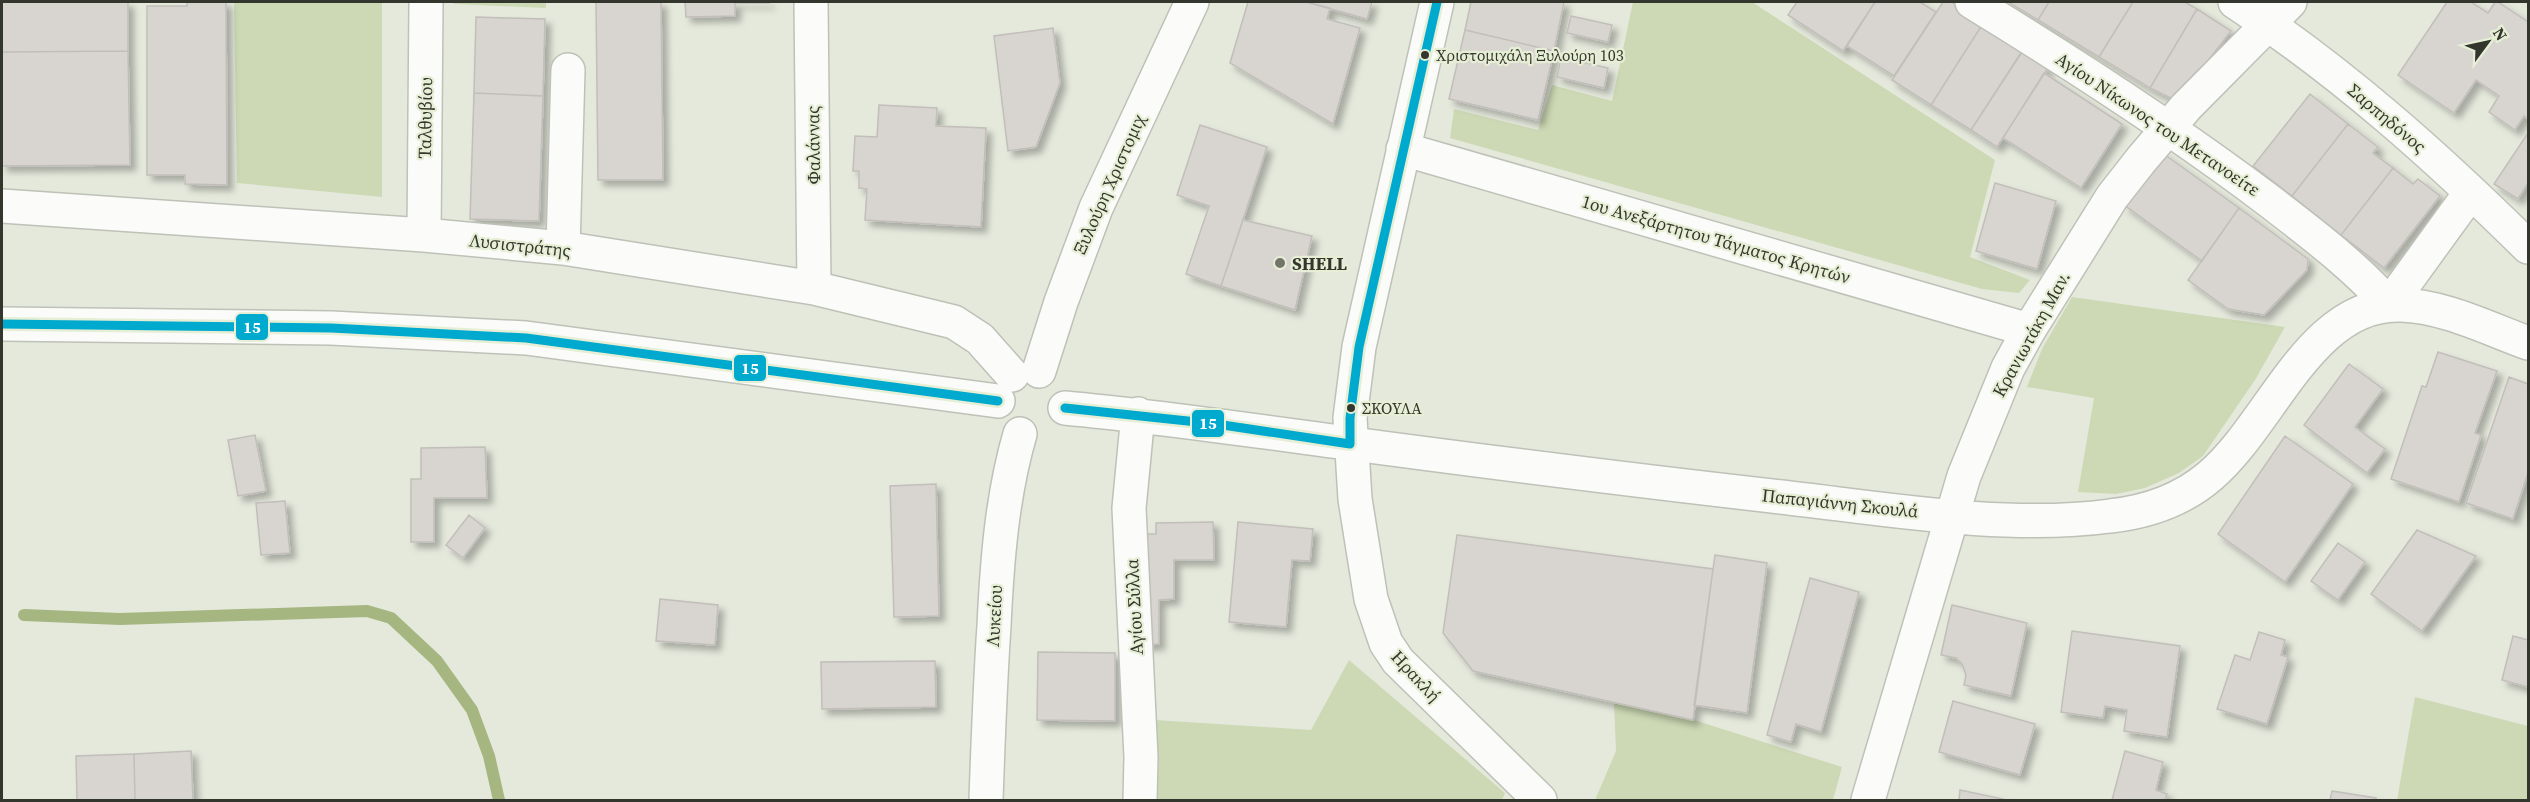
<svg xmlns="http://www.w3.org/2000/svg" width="2530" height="802" viewBox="0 0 2530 802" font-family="'Source Serif 4',serif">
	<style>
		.green { fill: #ccd9b4 }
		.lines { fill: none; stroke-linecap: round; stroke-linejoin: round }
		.stream { stroke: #a5b681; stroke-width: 12 }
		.building { fill: #d8d4d0; stroke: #c2beba; stroke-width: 1.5; filter: url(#shadow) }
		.minor-casing { stroke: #bec1b7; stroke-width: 36 }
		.minor { stroke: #fbfcfa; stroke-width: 33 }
		.bus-1-casing { stroke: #e6efd6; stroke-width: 14 }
		.bus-1 { stroke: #00a9ce; stroke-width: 9 }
		.bus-dot { fill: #33362c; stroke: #e6efd6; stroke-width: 2 }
		.poi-dot { fill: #71756a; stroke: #e6efd6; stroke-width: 2 }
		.labels { text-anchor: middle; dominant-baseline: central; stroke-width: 4.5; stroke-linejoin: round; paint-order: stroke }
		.bus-label { font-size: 16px; fill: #33362c; stroke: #e6efd6; text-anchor: start }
		.street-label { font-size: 18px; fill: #33362c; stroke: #e6efd6 }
		.poi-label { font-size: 18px; font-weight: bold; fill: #33362c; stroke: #e6efd6; text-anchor: start }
		.line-badge { stroke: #e6efd6; stroke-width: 2 }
		.badge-label { font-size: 16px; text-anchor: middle; font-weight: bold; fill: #fff }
	</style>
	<defs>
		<filter id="shadow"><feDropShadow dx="5.5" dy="5.5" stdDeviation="3" flood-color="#0004"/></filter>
	</defs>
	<rect width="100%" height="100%" fill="#e5e9dc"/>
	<path class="green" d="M234,2h148v195l-145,-14z
		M454,2h92v6l-92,-4z
		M1633,2h119l243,158 -25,97 60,23 -11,13 -37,-4 -532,-151 4,-29 84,21 14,-45 60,16z
		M2072,297l213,30 -30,53 -52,76 -24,17 -34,15 -29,6 -38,-2 16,-94 -67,-11 15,-38z
		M1349,660l156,133 -3,7h-345l-2,-80 156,10z
		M2415,697l113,29v74h-131z
		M1614,703l80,17 148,47 -9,33h-238l21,-49z"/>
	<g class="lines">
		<path class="stream" d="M24,615l96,4 247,-8 24,7 46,43 35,49 17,46 10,44"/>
	</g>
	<path class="building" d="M2,2h126v49l-126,1z
		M187,2h39l1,183 -42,-1v-9h-38v-169h40z
		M596,2h65l2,178h-65z
		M685,2h84v1h-34v13l-49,1z
		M1248,2h58l24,6 -3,11 33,9 -27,96 -103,-61z
		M1306,2h66l-5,17z
		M1471,2h93l-10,49 -89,-21z
		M1797,2h78l-32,49 -55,-36z
		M1875,2h45l16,10 -42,64 -47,-30z
		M1943,2h9l32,20 -53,83 -39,-25z
		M2008,2h41l-11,18z
		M2049,2h84l-34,55 -61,-37z
		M2133,2h52l12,7 -47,79 -51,-31z
		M2447,2h24l17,11 7,-11h3l30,20v97l-4,-3 -9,14 -26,-18 10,-16 -23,-16 -22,33 -56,-38z
		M2197,9l34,22 -54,70 -27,-13z
		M1571,16l41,9 -4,17 -41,-9z
		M476,17l69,2 -2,77 -69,-3z
		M1984,22l40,26 -53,82 -40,-25z
		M1053,28l7,55 -24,64 -28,4 -14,-115z
		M1465,30l89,21 -16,69 -89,-21z
		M128,51l2,114 -128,1v-114z
		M2022,52l26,16 -51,79 -26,-17z
		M1561,57l47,11 -4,20 -47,-11z
		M2044,73l78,51 -41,64 -78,-50z
		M474,93l69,3 -4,125 -69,-2z
		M2310,94l38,30 -56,72 -39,-30z
		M879,105l58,3 -1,18 50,2 -5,99 -116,-7 2,-31 -8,-1v-17h-6l2,-35 22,1z
		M2348,124l30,23 -5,6 20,15 -52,67 -49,-39z
		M1200,125l67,22 -46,139 -35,-12 23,-68 -32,-11z
		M2528,133v50l-10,16 -24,-15z
		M2161,152l78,56 -37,53 -78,-56z
		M2393,168l20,16 5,-5 22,17 -56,72 -43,-33z
		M1995,183l61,18 -19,68 -61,-18z
		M2239,208l69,51 -1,11 -43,45 -36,-6 -40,-29z
		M1243,220l69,16 -17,74 -74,-24z
		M2438,352l59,19 -22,62 6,2 -22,67 -68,-23 31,-93 4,1z
		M2349,364l34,25 -28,38 30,22 -18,24 -63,-48z
		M2509,377l19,7v89l-15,46 -47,-16z
		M255,435l11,56 -28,5 -10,-56z
		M2285,436l68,48 -68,98 -67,-48z
		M485,447l2,51h-53v44h-23v-63h10v-31z
		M936,484l3,132 -45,1 -4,-131z
		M285,501l5,52 -29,2 -5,-52z
		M469,515l16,13 -22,30 -17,-13z
		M1213,522l1,38h-40v39l-15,1v44l-15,1 -2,-111h14v-11z
		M1238,522l75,7 -3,32 -18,-1 -6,67 -57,-5z
		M2417,530l59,26 -54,75 -51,-37z
		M1457,535l256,34 -20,151 -220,-49 -30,-38z
		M2338,543l27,19 -27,38 -27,-19z
		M1715,555l52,8 -20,150 -53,-8z
		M1810,578l49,14 -38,140 -25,-8 -5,18 -24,-7z
		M660,599l58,6 -3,40 -59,-4z
		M1952,605l75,18 -16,73 -47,-11 2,-10 -4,-11 -6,-6 -15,-3z
		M2072,631l108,15 -13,91 -43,-6 3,-21 -22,-4 -2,12 -42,-6z
		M2259,632l26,8 -4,15 7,2 -21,67 -50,-15 18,-54 15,5z
		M2513,636l15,4v47l-26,-7z
		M1038,652l77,1v68l-78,-1z
		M935,661l1,46 -114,2 -1,-47z
		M1953,701l82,23 -15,51 -81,-23z
		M191,751l2,49h-58l-1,-46z
		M2125,751l38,11 -7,28 11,4 -2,6h-53z
		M134,754l1,46h-58l-1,-44z
		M1960,790l43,9v1h-44z
		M2332,791l44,7v2h-46z"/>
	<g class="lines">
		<g class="minor-casing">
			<path id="minor" d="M811,2l3,286
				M1437,2l-78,345 -9,71 5,81 16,100 15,44 12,18 142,139
				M1972,2c103,63 204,128 300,201 41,32 83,63 117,102l82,-113
				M2235,2c107,70 203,156 293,245
				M1403,149l626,181
				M2,206l422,29 139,13 251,40 140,34 26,17 32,36
				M424,235l2,-233
				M563,248l5,-178
				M2,324l329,4 195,10 472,63
				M1039,371l22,-69 35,-94 96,-206
				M1065,408c96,9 192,23 288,36 143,19 285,37 428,53 104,12 226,33 329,19 37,-4 72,-16 100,-40 61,-51 101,-175 191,-171 43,1 88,24 127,38
				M1138,414l-9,94 12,249 -1,43
				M986,800c2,-58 4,-116 8,-174 3,-65 8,-130 26,-192
				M1868,800l96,-324 44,-108 21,-38 83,-133 29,-37 45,-53 104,-105"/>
		</g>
		<use href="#minor" class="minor"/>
		<g class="bus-1-casing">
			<path id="bus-1" d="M2,324l329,4 195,10 472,63
				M1065,408l151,16 134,20
				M1350,444v-26l9,-71 78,-345"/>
		</g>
		<use href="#bus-1" class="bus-1"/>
	</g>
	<g class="bus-dot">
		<circle cx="1425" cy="55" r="5"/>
		<circle cx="1351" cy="408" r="5"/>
	</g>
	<circle class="poi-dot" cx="1280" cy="263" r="6"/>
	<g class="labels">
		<g class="bus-label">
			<text x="1436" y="55">Χριστομιχάλη Ξυλούρη 103</text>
			<text x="1362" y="408">ΣΚΟΥΛΑ</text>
		</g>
		<g class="street-label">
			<text transform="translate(425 118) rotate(-89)">Ταλθυβίου</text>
			<text transform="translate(2387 118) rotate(40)">Σαρπηδόνος</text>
			<text transform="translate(2158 124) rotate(34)">Αγίου Νίκωνος του Μετανοείτε</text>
			<text transform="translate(813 145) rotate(-91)">Φαλάννας</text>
			<text transform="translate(1109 184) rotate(-66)">Ξυλούρη Χριστομιχ</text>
			<text transform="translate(1716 239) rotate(16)">1ου Ανεξάρτητου Τάγματος Κρητών</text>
			<text transform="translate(520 245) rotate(6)">Λυσιστράτης</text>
			<text transform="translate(2031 334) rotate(-61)">Κρανιωτάκη Μαν.</text>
			<text transform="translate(1840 503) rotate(6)">Παπαγιάννη Σκουλά</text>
			<text transform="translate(1134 607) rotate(-93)">Αγίου Σύλλα</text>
			<text transform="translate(994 616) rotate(-87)">Λυκείου</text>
			<text transform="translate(1416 676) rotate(47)">Ηρακλή</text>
		</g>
		<g class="poi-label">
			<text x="1292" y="263">SHELL</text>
		</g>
	</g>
	<g class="line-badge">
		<rect x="235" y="313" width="34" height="28" rx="6" fill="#00a9ce"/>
		<rect x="733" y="354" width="34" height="28" rx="6" fill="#00a9ce"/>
		<rect x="1191" y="409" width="34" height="29" rx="6" fill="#00a9ce"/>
	</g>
	<g class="badge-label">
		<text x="252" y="333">15</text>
		<text x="750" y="374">15</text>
		<text x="1208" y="429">15</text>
	</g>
	<rect width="2530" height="802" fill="none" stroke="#33362c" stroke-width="6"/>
	<g transform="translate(2488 42) rotate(57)" stroke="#e6efd6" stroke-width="4.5" paint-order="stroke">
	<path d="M0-4.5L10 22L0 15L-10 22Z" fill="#33362c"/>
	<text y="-9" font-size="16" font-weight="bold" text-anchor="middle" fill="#33362c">N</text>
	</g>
</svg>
